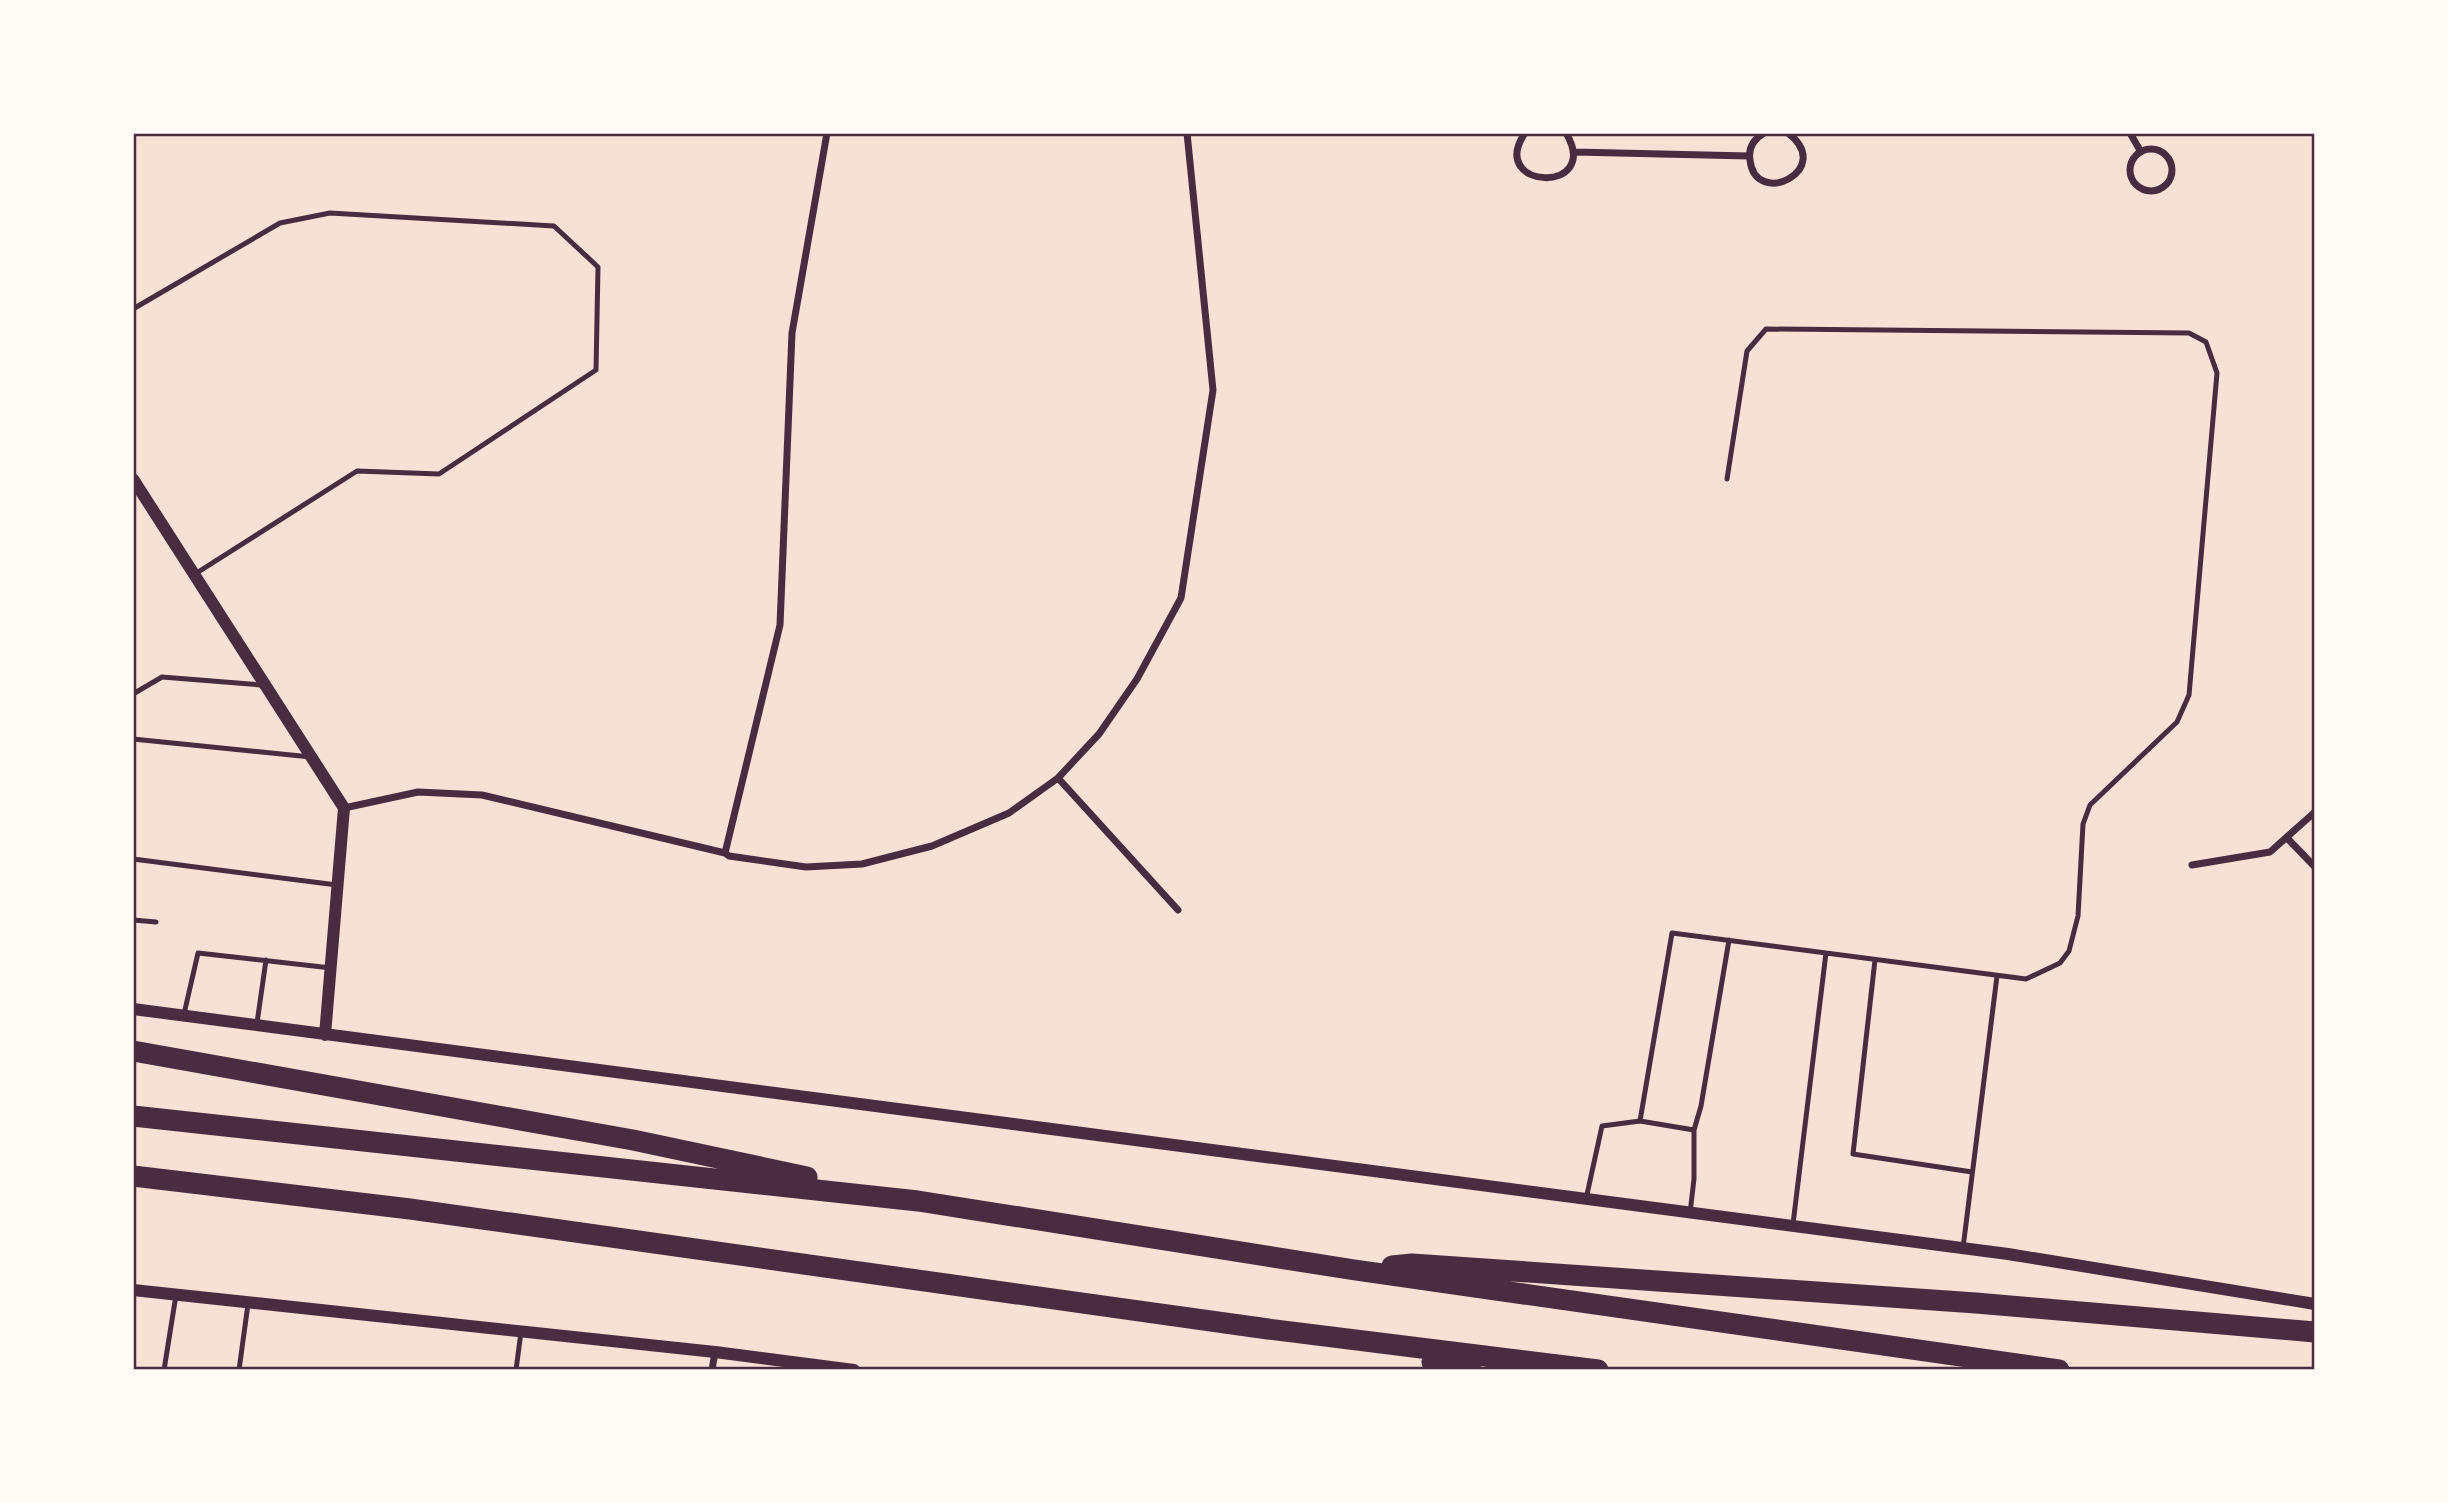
<svg xmlns="http://www.w3.org/2000/svg" width="2448" height="1503" viewBox="0 0 2448 1503" font-family="Manrope,sans-serif">
	<style>
		.lines { fill: none; stroke-linecap: round; stroke-linejoin: round }
		.service { stroke: #4a2c40; stroke-width: 5 }
		.minor { stroke: #4a2c40; stroke-width: 7 }
		.tertiary { stroke: #4a2c40; stroke-width: 12 }
		.motorway { stroke: #4a2c40; stroke-width: 21 }
		.neatline { fill: none; stroke: #4a2c40; stroke-width: 2.5 }
	</style>
	<rect width="100%" height="100%" fill="#f7e1d7"/>
	<g class="lines">
		<path class="service" d="M133,309l147,-86 50,-10 224,13 44,41 -2,103 -157,104 -82,-3 -162,103
			M133,694l29,-17 99,8
			M133,739l178,18
			M133,859l204,26
			M133,920l23,2
			M1875,960l-22,194 119,18
			M184,1014l14,-61 133,15
			M257,1023l9,-63
			M1640,1121l32,-188 354,46 34,-16 9,-12 9,-35 5,-92 7,-19 87,-83 12,-27 28,-322 -11,-31 -17,-9 -423,-4 -19,22 -20,128
			M1586,1199l16,-73 38,-5 54,9
			M1690,1213l4,-34v-49l7,-24 28,-166
			M1793,1224l33,-271
			M1963,1248l34,-272
			M164,1370l12,-75
			M239,1370l9,-66
			M516,1370l5,-38"/>
		<path class="minor" d="M1525,133c-39,57 78,62 41,0
			M1764,133c-10,6 -16,15 -14,27 5,49 86,10 38,-27
			M2130,133l11,19
			M2130 170a21 21 0 1 1 42 0a21 21 0 1 1-42 0Z
			M1574,152l175,4
			M1058,778l120,132
			M344,808l74,-16 64,3 243,58 4,3 77,11 56,-3 70,-18 77,-33 49,-35 41,-44 38,-55 44,-81 32,-208 -26,-257
			M2287,838l28,29
			M725,853l55,-228 12,-292 35,-200
			M2192,865l78,-13 45,-40
			M712,1370l3,-18"/>
		<path class="tertiary" d="M133,479l211,329 -19,227
			M133,1009l1875,245 307,50
			M133,1290l582,62 139,18"/>
		<path class="motorway" d="M133,1051l500,89 174,37
			M133,1116l785,85 437,69 704,100
			M133,1176l277,33 858,120 330,41
			M1392,1266l20,-2 564,39 339,29
			M1432,1362l39,8"/>
	</g>
	<rect width="2448" height="1503" fill="none" stroke="#fffaf5" stroke-width="270"/>
	<rect x="135" y="135" width="2178" height="1233" class="neatline"/>
</svg>
